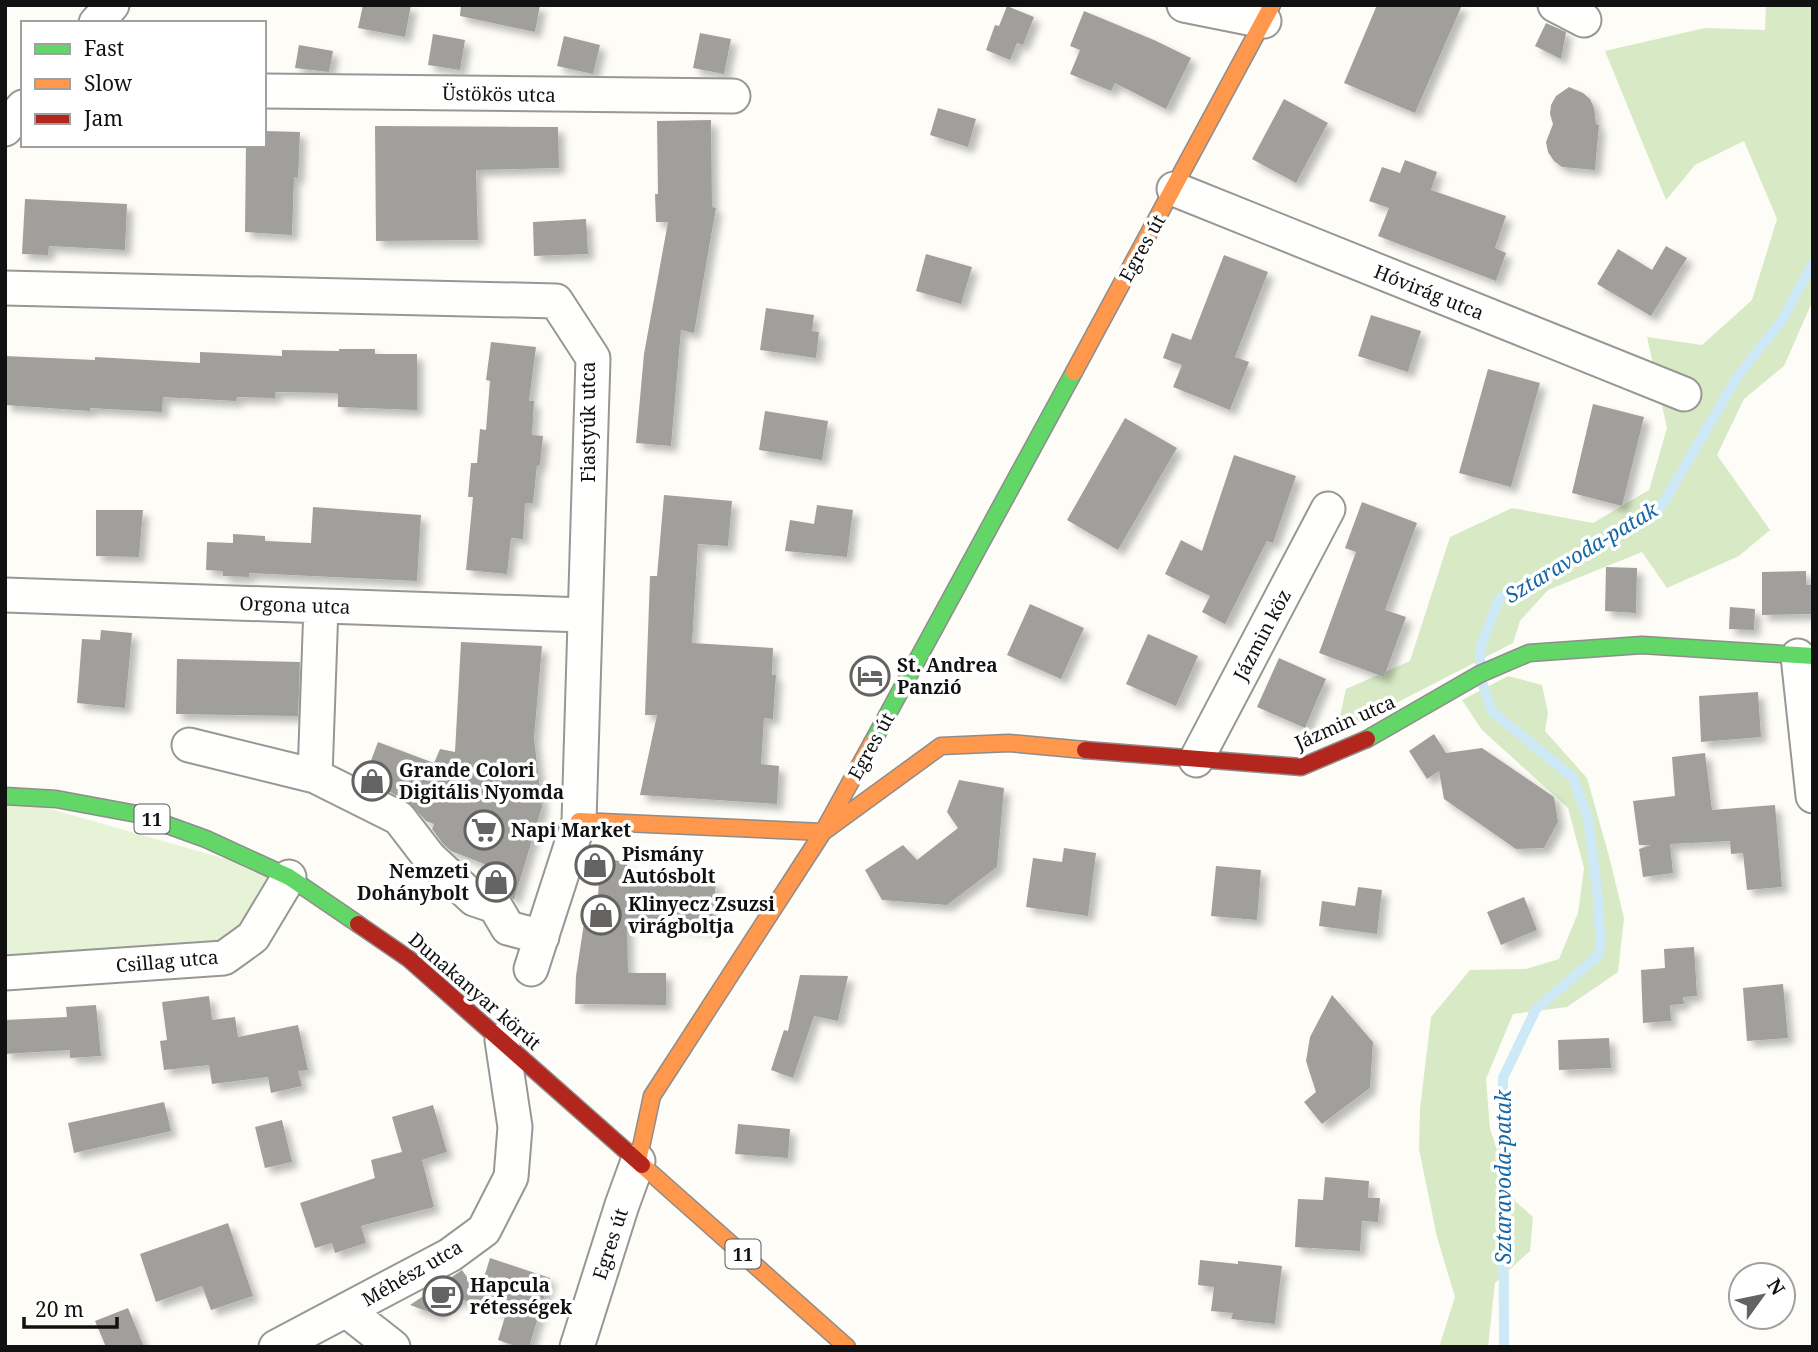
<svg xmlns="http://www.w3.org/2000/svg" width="1818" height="1352" viewBox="0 0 1818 1352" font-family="'Noto Serif',serif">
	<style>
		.green { fill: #e7f3d7 }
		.forest { fill: #d8eac5 }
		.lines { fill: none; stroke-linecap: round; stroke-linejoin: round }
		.stream { stroke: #cde8f7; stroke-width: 10 }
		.building { fill: #a19f9c; filter: url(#shadow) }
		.street-casing { stroke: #979795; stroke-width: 37 }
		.fast-casing { stroke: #8e8d8b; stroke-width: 19 }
		.slow-casing { stroke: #8e8d8b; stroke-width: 19 }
		.jam-casing { stroke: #8e8d8b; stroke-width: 19 }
		.street { stroke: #fffffe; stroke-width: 33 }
		.fast { stroke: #63d668; stroke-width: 16 }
		.slow { stroke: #ff974d; stroke-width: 16 }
		.jam { stroke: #b3261e; stroke-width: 16 }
		.labels { text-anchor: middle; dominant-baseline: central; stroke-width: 7; stroke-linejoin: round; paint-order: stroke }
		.shield { fill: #fff; stroke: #585858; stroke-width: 2 }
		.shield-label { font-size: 18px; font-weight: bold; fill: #111 }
		.street-label { font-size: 19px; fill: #111; stroke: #fff }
		.poi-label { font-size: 19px; font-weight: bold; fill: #111; stroke: #fff; text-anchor: start }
		.water-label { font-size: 21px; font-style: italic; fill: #1768a6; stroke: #fff }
	</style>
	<defs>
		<filter id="shadow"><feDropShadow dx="6" dy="6" stdDeviation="3.5" flood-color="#0004"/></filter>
	</defs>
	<rect width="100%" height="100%" fill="#fdfcf7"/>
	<path class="green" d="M5,796l284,81 -65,81 -219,15z"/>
	<path class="forest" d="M1766,5h47v295l-29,66 -40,33 -27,56 53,75 -31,26 -72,32 -25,-36 -94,38 -28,31 -7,22 -177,91 10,-45 64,-28 40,-124 62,-29 81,15 56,-33 18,-62 -20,-91 55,8 50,-45 25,-81 -33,-78 -49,24 -29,35 -61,-149 100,-23 60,2z
		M1508,676l34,9 6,28 -3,18 42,47 22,78 15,62 -6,54 -51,35 -54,7 -27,65 4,50 25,72 18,16 -3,34 -35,32 -7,64h-49l16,-50 -18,-60 -18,-88 1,-40 11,-92 39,-47 56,-1 33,-10 19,-46 6,-45 -16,-60 -86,-78 -20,-30z"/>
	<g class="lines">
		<path class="stream" d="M1480,663v-14l19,-50 162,-92 76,-130 45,-57 31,-57
			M1482,682l10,29 81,67 15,41 9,70 4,57 -4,11 -61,52 -33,69 1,269"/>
	</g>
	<path class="building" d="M363,5h48l-6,32 -47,-9z
		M461,5h79l-5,27 -75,-16z
		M1377,5h85l-47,108 -71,-30z
		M1007,6l27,11 -11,28 -6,-2 -7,17 -24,-10 9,-25 4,1z
		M1084,11l70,29 37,18 -25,51 -51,-26 -4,8 -41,-17 10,-24 -10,-4z
		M1546,23l20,9 -5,27 -26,-13z
		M700,33l31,6 -7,35 -31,-6z
		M433,34l32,6 -5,30 -32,-5z
		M564,36l36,9 -7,29 -36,-8z
		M299,45l34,6 -4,21 -34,-4z
		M1569,87l14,6 7,6 4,9 2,16 3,1 -4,45 -33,-3 -8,-6 -6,-9 -2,-10 7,-18 -3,-10 1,-9 5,-9z
		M1284,99l44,24 -32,60 -44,-24z
		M938,108l38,11 -8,28 -38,-12z
		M711,120l1,87 4,1 -22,125 -13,-3 -10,116 -35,-3 8,-89 24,-132h-12l-1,-28h3l-1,-73z
		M375,126l183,1 1,41 -83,2 2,70 -102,1z
		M264,131l36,1 -2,46 -4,-1 -2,58 -47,-3 1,-87h18z
		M1405,160l32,12 -6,18 75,26 -11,32 11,5 -10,28 -118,-45 11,-28 -20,-7 13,-34 18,6z
		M25,199l102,5 -2,46 -76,-4 -1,9 -26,-1z
		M586,219l2,35 -54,2 -1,-34z
		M1666,246l21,12 -36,58 -54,-32 21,-35 34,21z
		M926,254l46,13 -11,37 -45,-13z
		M1224,255l44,17 -33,85 14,5 -19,48 -57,-23 9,-22 -19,-7 9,-25 19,7z
		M766,308l48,7 -2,16 7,1 -3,26 -56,-8z
		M1371,315l50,16 -13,41 -50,-16z
		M491,342l45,5 -7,54h5l-2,34 11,1 -3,29h-3l-4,38h-8l-2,36 -12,-1 -4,36 -41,-4 7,-73h-5l3,-34h6l3,-34 6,1 4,-49 -4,-1z
		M339,349h36v5h42v56l-79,-3v-14l-63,-1v6l-38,-1 -1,4 -73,-4 -1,15 -72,-4v3l-85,-6v-49l90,4v-3l105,6v-11l82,4v-6l57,1z
		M1488,369l52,14 -29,104 -52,-14z
		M1593,404l51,13 -22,89 -50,-13z
		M765,411l63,10 -6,39 -63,-10z
		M1125,418l52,30 -59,102 -51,-30z
		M1234,455l62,21 -23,67 -6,-2 -42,83 -23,-12 8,-16 -45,-22 16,-34 21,11z
		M664,495l68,6 -4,45 -30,-2 -6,99 81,5 -1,27h4l-3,44 -9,-1 -3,46 18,2 -2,38 -137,-9 17,-80h-12l5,-139h7z
		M1362,502l55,21 -32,87 21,7 -22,60 -65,-24 37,-101 -11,-4z
		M817,505l36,5 -6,47 -62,-6 5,-31 24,4z
		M313,507l108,8 -4,66 -168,-8v4l-26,-1v-5l-17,-1 1,-28 26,1v-9l32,2v5l46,2z
		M96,510h47l-4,47 -43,-1z
		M1606,567l31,1 -1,45 -31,-2z
		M1806,571v14h7v29l-51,1v-43z
		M1030,604l54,24 -23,51 -54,-24z
		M1730,607l25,2 -1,21 -25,-1z
		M101,630l31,3 -7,75 -48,-5 5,-64 18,1z
		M1148,634l50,22 -22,50 -50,-22z
		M461,642l81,4 -8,92 8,69 -28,93 -12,-12 -18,-6 3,-17 -36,-14 -8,-7 -11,-15 2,-5 -8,-3 -18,-20 -44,-22 14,-37 56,21 6,-14 15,3z
		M1279,658l47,21 -21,49 -48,-21z
		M177,659l123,3 -2,54 -122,-2z
		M1758,692l3,45 -60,5 -2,-46z
		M1434,734l12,19 36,-5 72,49 4,25 -14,26 -28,1 -72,-50 -5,-28 -12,8 -18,-28z
		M1705,753l7,57 63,-5 7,82 -35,3 -4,-37 -12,1 -1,-13 -60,3 3,29 -30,4 -4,-28 12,-4h-12l-6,-44 42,-5 -3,-39z
		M959,780l45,8 -7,79 -50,38 -65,-5 -17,-30 38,-25 14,15 41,-32 -11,-16z
		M1064,848l32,5 -8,63 -62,-9 7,-49 29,4z
		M589,854l38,9v10l89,9 -5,48 -84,-9 1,52h38v32l-91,-1 1,-28 8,-53 13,-6 2,-38 -15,-10z
		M1216,866l45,4 -4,50 -46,-4z
		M1358,887l24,3 -5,44 -58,-8 3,-25 33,5z
		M1524,897l13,33 -36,15 -14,-33z
		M1694,947l3,49 -14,1 1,7 -14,1 1,16 -28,2 -2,-53 24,-2 -1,-19z
		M800,975l48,1 -10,45 -24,-5 -21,62 -22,-8 13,-40 4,1z
		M1783,984l5,54 -41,3 -4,-53z
		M1332,995l41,47 -3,46 -48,36 -18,-22 12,-10 -10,-31 4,-24z
		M209,996l3,24 23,-3 3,20 60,-12 10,45 -10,1 4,15 -31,7 -3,-16 -56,7 -3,-19 -45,5 -4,-29 7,-1 -5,-38z
		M96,1005l5,51 -31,2v-8l-65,4v-34l62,-3 -1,-10z
		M1609,1038l2,30 -52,2 -1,-30z
		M164,1102l7,29 -97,22 -6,-30z
		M433,1105l14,47 -25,8 12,47 -73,19 5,17 -31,10 -3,-10 -17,5 -15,-45 75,-25 -4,-18 31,-8 -10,-35z
		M282,1120l10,42 -27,6 -10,-41z
		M738,1124l52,5 -2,29 -53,-4z
		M1325,1177l44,4 -1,17h12l-2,24 -16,-1 -2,30 -65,-4 3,-48 25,1z
		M228,1223l25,73 -42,14 -9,-24 -46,16 -16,-48z
		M490,1258l60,20 -21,69h-11l-20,-7 8,-27 -46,-14 -23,16 -27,-10 52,-35 17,24z
		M1200,1260l38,4v-3l44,5 -7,58 -44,-5 2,-6 -22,-2 3,-24 -16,-2z
		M128,1308l16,39h-38l-11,-26z"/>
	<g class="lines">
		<g class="street-casing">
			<path id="street" d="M1184,5l80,16
				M1555,5l29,15
				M96,23l16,-18
				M264,91l469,5
				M5,129l18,-22
				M1174,189l510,205
				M5,288l551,13 37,57 -14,463 -48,148
				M5,595l579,20
				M1798,656l15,140
				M189,745l126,31 84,42 30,39 45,42 21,7 13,22 34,9
				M1196,760l132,-251
				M315,776l6,-170
				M5,973l219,-15 29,-21 36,-60
				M346,1310l47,37
				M276,1347l174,-92 34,-25 27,-53 4,-50 -13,-87
				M577,1347l45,-142 16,-44"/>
		</g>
		<g class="fast-casing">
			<path id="fast" d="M1367,739l113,-65 49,-21 113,-8 171,11
				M872,743l202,-371
				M5,796l51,3 81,15 69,25 83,38 69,47"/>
		</g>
		<g class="slow-casing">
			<path id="slow" d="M1074,372l198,-367
				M579,821l244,11 118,-86 68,-3 76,7
				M638,1161l14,-65 171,-264 49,-89
				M642,1165l205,182"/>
		</g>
		<g class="jam-casing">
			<path id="jam" d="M1085,750l216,17 66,-28
				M358,924l51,35 233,206"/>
		</g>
		<use href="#street" class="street"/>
		<use href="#fast" class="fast"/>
		<use href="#slow" class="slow"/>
		<use href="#jam" class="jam"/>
	</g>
	<defs>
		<g id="hotel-ring" transform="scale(2.0125)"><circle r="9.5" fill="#fff" stroke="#646362" stroke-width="1.5"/><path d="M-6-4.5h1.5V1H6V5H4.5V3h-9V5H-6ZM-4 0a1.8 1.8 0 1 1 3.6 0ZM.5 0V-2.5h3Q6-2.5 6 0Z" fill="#646362"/></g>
		<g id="shop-ring" transform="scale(2.0125)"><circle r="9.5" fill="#fff" stroke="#646362" stroke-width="1.5"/><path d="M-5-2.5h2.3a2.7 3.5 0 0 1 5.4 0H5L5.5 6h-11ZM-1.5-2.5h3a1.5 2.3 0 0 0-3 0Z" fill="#646362"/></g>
		<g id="supermarket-ring" transform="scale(2.0125)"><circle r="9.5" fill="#fff" stroke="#646362" stroke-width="1.5"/><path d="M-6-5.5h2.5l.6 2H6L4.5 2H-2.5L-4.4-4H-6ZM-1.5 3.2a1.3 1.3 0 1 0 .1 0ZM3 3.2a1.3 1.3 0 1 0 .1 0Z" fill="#646362"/></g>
		<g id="cafe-ring" transform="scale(2.0125)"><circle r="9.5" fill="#fff" stroke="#646362" stroke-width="1.5"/><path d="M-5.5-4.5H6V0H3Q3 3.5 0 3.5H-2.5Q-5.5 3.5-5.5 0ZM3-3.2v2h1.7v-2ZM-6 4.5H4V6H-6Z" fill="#646362"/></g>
	</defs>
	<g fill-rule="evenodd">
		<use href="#hotel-ring" x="870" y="676"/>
		<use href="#shop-ring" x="372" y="781"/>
		<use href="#supermarket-ring" x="484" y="830"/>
		<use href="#shop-ring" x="595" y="865"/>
		<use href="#shop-ring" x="496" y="882"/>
		<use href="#shop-ring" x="601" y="915"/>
		<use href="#cafe-ring" x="443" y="1296"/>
	</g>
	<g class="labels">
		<g class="shield">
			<rect x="134.5" y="804.5" width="35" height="29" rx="5"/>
			<rect x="725.5" y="1239.5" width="35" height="29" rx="5"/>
		</g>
		<g class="shield-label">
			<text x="152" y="819">11</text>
			<text x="743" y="1254">11</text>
		</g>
		<g class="street-label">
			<text transform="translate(499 94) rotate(1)">Üstökös utca</text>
			<text transform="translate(1142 248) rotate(-61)">Egres út</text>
			<text transform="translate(1429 292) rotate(22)">Hóvirág utca</text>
			<text transform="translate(588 422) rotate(-90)">Fiastyúk utca</text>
			<text transform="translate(295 605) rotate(2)">Orgona utca</text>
			<text transform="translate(1262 635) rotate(-62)">Jázmin köz</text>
			<text transform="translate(1345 722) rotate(-24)">Jázmin utca</text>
			<text transform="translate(871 746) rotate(-61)">Egres út</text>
			<text transform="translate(167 961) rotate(-5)">Csillag utca</text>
			<text transform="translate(475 991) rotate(41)">Dunakanyar körút</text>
			<text transform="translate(610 1244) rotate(-72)">Egres út</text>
			<text transform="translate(412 1273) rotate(-30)">Méhész utca</text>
		</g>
		<g class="poi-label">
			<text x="897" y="665">St. Andrea<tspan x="897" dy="22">Panzió</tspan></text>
			<text x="399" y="770">Grande Colori<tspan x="399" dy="22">Digitális Nyomda</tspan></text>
			<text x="511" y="830">Napi Market</text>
			<text x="622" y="854">Pismány<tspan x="622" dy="22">Autósbolt</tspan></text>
			<text x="469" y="871" text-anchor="end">Nemzeti<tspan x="469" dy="22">Dohánybolt</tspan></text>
			<text x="628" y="904">Klinyecz Zsuzsi<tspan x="628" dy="22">virágboltja</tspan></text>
			<text x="470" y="1285">Hapcula<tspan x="470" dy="22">rétességek</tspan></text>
		</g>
		<g class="water-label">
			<text transform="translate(1581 552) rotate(-31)">Sztaravoda-patak</text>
			<text transform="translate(1503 1177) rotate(-90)">Sztaravoda-patak</text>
		</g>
	</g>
	<rect width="1818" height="1352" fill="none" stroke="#111111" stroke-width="14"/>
	<rect x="21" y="21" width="245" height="126" fill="#ffffff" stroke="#a0a0a0" stroke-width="2"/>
	<rect x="35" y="44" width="35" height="10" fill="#63d668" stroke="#a0a0a0" stroke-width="2"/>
	<text x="84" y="56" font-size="21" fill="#111111">Fast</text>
	<rect x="35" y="79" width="35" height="10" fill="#ff974d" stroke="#a0a0a0" stroke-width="2"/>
	<text x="84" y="91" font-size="21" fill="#111111">Slow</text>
	<rect x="35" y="114" width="35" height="10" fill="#b3261e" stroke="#a0a0a0" stroke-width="2"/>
	<text x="84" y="126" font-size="21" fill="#111111">Jam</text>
	<g transform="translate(1762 1296) rotate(57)"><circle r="33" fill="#ffffff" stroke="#a0a0a0" stroke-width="2"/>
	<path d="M0-5L12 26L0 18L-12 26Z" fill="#646362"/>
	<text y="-10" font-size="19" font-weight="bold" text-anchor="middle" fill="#111111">N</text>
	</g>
	<path d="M24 1317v10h93v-10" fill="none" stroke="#111111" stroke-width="3.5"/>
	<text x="35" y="1317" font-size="21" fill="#111111" stroke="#ffffff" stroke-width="5" paint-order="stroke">20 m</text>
</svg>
